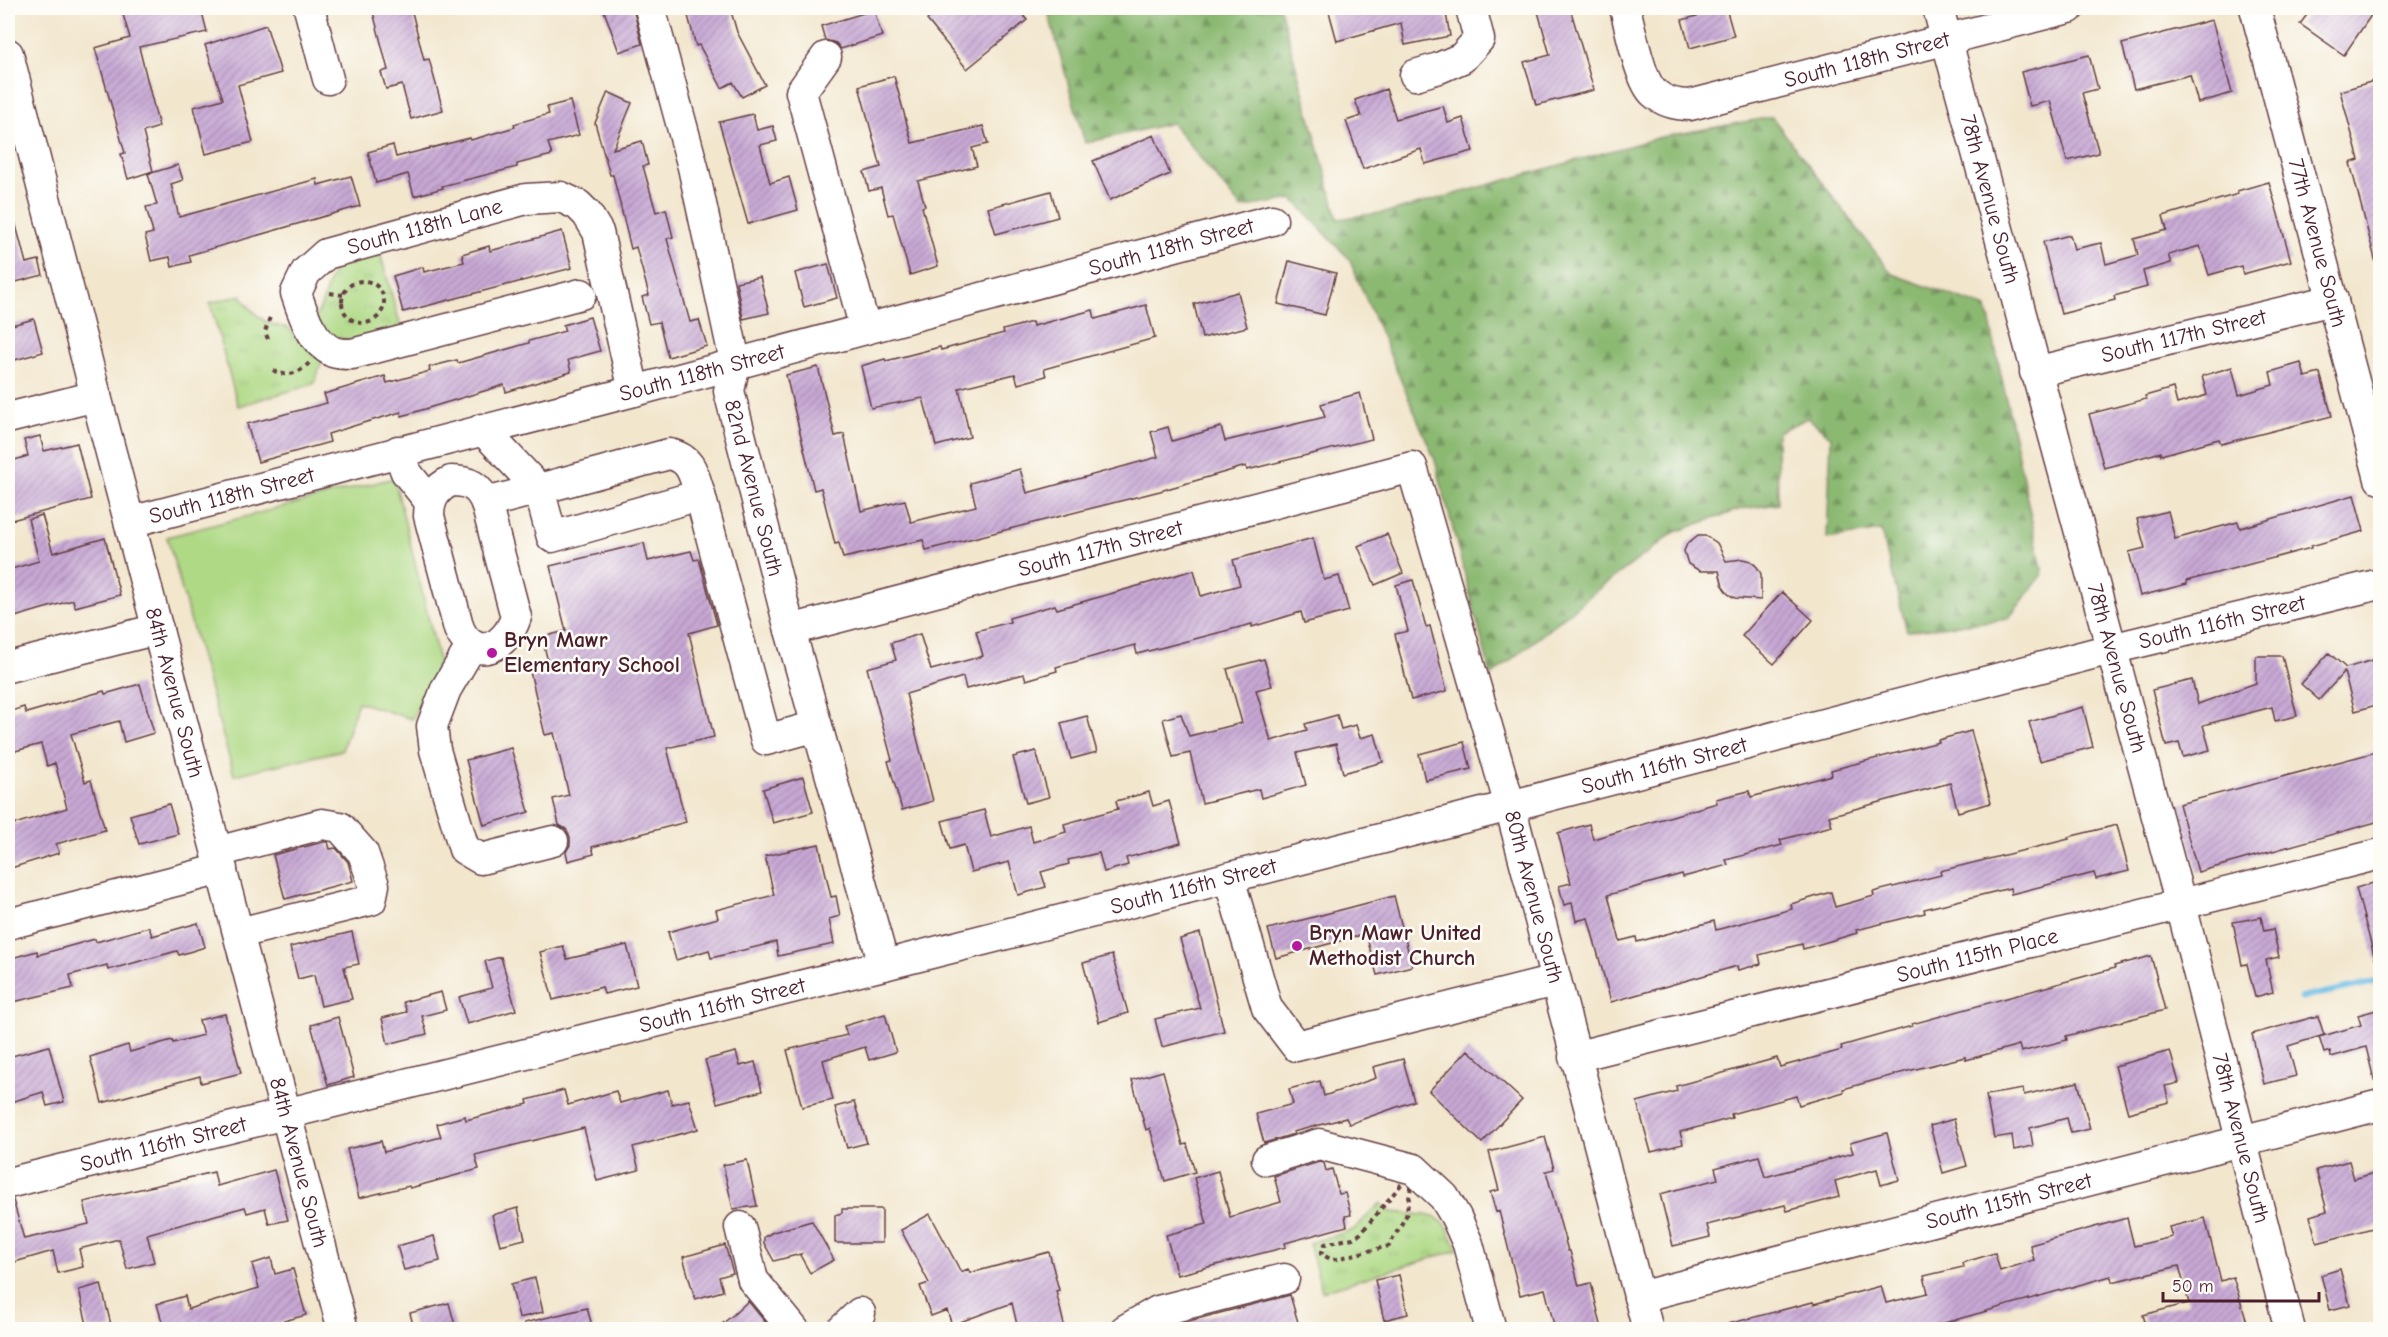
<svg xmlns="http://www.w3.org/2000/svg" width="2388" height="1337" viewBox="0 0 2388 1337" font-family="'Comic Neue',sans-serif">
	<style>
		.grass { fill: #afd985; stroke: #7c7c58; stroke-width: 1.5 }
		.forest { fill: url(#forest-firs); stroke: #6a6c4e; stroke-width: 1.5 }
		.park { fill: url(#park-tufts); stroke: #7c7c58; stroke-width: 1.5 }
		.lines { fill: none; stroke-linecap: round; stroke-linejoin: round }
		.stream { stroke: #69bce5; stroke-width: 6 }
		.building { fill: url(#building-hatch) }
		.minor-casing { stroke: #633d43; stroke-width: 33 }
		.path { stroke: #633d43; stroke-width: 4; stroke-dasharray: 4.5 4.5; stroke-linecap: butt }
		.minor { stroke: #fff; stroke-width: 30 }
		.poi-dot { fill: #b5179e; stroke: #fdfcf7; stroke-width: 2 }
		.labels { text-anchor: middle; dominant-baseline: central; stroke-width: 5; stroke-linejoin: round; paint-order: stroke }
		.street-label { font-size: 22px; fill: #4a1f2b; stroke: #fdfcf7 }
		.poi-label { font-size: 22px; font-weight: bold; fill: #4a1f2b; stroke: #fdfcf7; text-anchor: start }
	</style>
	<defs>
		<pattern id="forest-firs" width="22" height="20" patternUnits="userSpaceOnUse" patternTransform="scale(1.5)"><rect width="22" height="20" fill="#8bb972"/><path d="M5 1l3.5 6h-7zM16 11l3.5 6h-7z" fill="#74965e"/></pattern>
		<pattern id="park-tufts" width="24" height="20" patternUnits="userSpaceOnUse" patternTransform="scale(1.5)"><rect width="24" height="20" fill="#afd985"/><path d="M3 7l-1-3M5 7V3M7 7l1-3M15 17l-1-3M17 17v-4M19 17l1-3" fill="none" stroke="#98ba73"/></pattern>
		<pattern id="building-hatch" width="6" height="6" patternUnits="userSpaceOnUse" patternTransform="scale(1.5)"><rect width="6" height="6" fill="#c8a9d5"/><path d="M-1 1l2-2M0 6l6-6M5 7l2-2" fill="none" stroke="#a489ad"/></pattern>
	</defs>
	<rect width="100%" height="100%" fill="#fdfcf7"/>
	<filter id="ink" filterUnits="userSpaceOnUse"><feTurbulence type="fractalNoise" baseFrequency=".0167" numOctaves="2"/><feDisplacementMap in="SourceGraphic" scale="12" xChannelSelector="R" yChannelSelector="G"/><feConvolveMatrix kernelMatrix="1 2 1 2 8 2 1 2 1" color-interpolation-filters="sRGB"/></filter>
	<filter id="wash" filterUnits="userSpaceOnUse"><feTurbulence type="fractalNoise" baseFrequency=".008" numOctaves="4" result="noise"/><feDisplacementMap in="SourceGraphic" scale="24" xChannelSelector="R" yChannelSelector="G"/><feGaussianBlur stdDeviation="1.35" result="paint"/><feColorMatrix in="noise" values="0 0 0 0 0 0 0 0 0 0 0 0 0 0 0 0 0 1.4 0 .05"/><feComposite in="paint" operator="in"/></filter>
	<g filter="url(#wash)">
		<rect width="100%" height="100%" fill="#f2e6cd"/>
		<path class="grass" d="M394,478l45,183 -27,58 -54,-17 -16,48 -108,25 -67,-238z"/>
		<path class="forest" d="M1047,8h233l58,211 56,-8 267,-74 111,-20 120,157 95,34 56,266 -35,45 -101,12 -26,-100 -54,8 4,-102 -23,-19 -31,14 1,72 -37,5 -66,23 -79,59 -105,85 -56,-216 -86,-201 -56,-60 -52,9 -69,-85 -87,20z"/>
		<path class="park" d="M379,249l22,78 -46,14 -21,-4 -20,-18c13,-15 12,-45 25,-55 10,-8 28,-11 40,-15z
			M241,295c10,17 25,32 46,32l35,34 -8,23 -76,22 -28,-103z
			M1381,1203l10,9 43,4 12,9 12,25 -136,41 -13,-48 44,-13z"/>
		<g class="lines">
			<path class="stream" d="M2301,998l79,-17"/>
		</g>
		<g id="blocks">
			<path class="building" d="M121,8h80l6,24 -68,15 20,80 -16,5 10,39 -25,8 -7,-25 4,-1 -30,-105 35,-10z
				M372,8h39l13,52 5,-1 14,51 -32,9 -9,-34 -16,4 -5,-17 7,-2z
				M603,8h30l9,36 -23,8z
				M686,8h44l7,24 28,53 -23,12 -9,-15 -11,6 -23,-43 -3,1z
				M942,8h75l10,12 -60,49 -40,-49z
				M1328,8h117l5,28 -45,9 -4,-22 -64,18z
				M1537,8h33l24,82 -58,15 -12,-43 26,-7z
				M1726,8l8,28 -44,12 -8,-28z
				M2312,8h64l-32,47 -44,-31z
				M874,10l8,26 -41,13 -5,-6 -11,-3 -4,-14z
				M2212,20l20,73 -34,10 -8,-28 -56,14 -12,-45z
				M266,25l15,48 -43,12 15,57 -47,12 -12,-47 29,-8 -18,-54z
				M2089,55l9,34 -16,4 17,60 -32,8 -17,-60 -20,5 -9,-34z
				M894,76l18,67 71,-17 5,18 -16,4 5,18 -59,15 7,25 -3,1 16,59 -28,9 -17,-61 -5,1 -7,-27 -12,3 -5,-19 17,-5 -22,-81z
				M2374,81l6,23v158l-4,1 -26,-100 9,-3 -19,-69z
				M1386,89l10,30 47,-13 5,17 15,-5 10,33 -48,13 -4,-15 -58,20 -17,-48 15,-5 -6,-16z
				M608,92l24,11 -19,46 29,-8 6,24 -5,1 13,46 10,-3 7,28 -6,2 23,83 9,-2 8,26 -39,11 -9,-35 -10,2 -7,-27 7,-2 -13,-48 -5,2 -18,-74h-3l-15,-52z
				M570,101l9,34 -31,8 4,12 -35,9v3l-75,19 1,2 -29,8 -6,-22 -32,9 -8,-31 25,-7 3,12 74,-19 1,2 44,-13 -1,-3 35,-10 -2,-7z
				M753,114l4,16 16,-4 4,15 -17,4 10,38 19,-6 9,33 -50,14 -29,-102z
				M1154,135l16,39 -60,26 -17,-39z
				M178,165l5,15 -12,4 8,33 138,-38 1,6 33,-9 9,30 -171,49 2,7 -19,5 -2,-10 -19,4 -6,-26 8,-2 -7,-26 11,-2 -9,-31z
				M2269,182l22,79 -48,13 -2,-8 -32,9 -9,-29 -32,9 3,8 -28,8 4,16 -33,9 1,4 -54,14 -18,-72 27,-7 4,14 27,-6 5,21 32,-9 -4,-16 33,-9 -4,-14 75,-22 -1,-3z
				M1051,191l7,26 -62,17 -8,-26z
				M13,214l13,49 13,-3 4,15 -35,9v-69z
				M562,231l10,37 -169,44 -10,-36 30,-9 1,5 40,-10 -2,-8 27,-8 1,5z
				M1289,261l47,12 -11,42 -47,-11z
				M828,264l9,34 -33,9 -9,-34z
				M760,277l9,36 -26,6 -7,-37z
				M1238,292l9,35 -45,11 -8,-34z
				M1146,305l9,33 -111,31 2,7 -28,8 -3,-10 -56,14 11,49 -34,9 -13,-48 -52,10 -10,-42 24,-7 1,2 54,-14 1,3 63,-17 -1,-3 29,-8 1,4 60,-16 2,9z
				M590,317l10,34 -32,9 3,12 -65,20 -2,-7 -102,31 -1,-4 -38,11 -35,11 2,8 -72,20 -11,-38 80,-21 -3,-9 61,-18 2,7 43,-12 -1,-4 28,-7 1,3 71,-20v-2l36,-10 -2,-6z
				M34,319l9,33 -35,10v-36z
				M2301,363l4,14 15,-4 12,43 -111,28 -2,-5 -58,16v-3l-57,16 -15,-54 57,-15 -1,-3 28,-8 4,16 30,-9 -5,-19 30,-9 7,28 34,-10 -3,-13z
				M818,367l17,69 9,-2 17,77 44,-11 6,22 65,-16 -6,-23 50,-14 7,24 131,-36 -7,-25 17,-5 4,14 49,-14 4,14 100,-24 -4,-13 39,-11 12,46 -125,31 -1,-4 -86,25 -234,59 -3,-10 -80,18 -4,-15 -4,1 -14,-56 -7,2 -28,-115z
				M40,436l4,15 33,-8 14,56 -83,22v-59l20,-6 -4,-16z
				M2354,495l10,36 -53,15v2l-125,33 1,3 -47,12 -11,-44 16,-4 -8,-29 31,-8 7,28 63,-17 2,6z
				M42,515l11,38 52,-15 15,57 -45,12 -2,-7 -65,19v-49l31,-9 -11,-42z
				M1387,534l16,39 -28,12 -17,-39z
				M1698,535h7l12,8 9,18 17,-2 8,2 6,6 4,7v26l-26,-2 -7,-4 -5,-7 -4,-16h-19l-12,-7 -4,-13 3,-7z
				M1313,538l11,42 15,-4 10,35 -45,12 -3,-11 -49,15v-3l-115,30 -2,-9 -79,22 1,4 -31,9 -2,-6 -58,15 -3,-12 -57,17 27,107 -31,9 -14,-49 4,-1 -25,-92 29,-8 -5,-17 29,-9 11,36 52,-14 -7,-25 34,-9 -1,-4 46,-13 2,4 137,-39 7,26 39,-11 -7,-25z
				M644,543l4,18 43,-10 3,9 5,-1 18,66 -28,8 25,104 -47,11 19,74 -94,25 2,7 -26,7 -2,-9 4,-7v-8l-4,-8 -7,-4 -6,-26 16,-4 -15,-62 -9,2 -16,-68 19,-5 -6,-25 24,-6 -16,-65z
				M1413,580l13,47 4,-1 17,65 -36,9 -16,-66 13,-3 -12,-46z
				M1782,592l31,28 -39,44 -32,-28z
				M2329,653l17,15 34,-10v46l-25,7 -11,-39 -25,28 -18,-16z
				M2256,656h26l15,60 -22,5 -3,-14 -69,18 7,25 -27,7 -4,-14 -13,3 -14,-56 40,-10 6,24 58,-21z
				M1264,659l8,27 -16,4 15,51 36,-11 -2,-6 32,-9 4,14 15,-4 4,13 15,-4 8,28 -40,11 -7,-29 -39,9 9,32 -45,13 -2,-9 -57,14 -12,-50 -17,4 -10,-38 18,-5 8,22 53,-13 -15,-54z
				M140,684l14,49 -30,9 -5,-21 -48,13 14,48 6,-2 14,50 -49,14 3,9 -51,16v-43l59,-18 -12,-45 -8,3 -6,-22 -33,9v-41l16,-5 2,6 78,-22 1,3z
				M2083,707l10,40 -53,14 -11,-39z
				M1087,716l10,36 -26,7 -10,-36z
				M1971,731l20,72 -33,9 -8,-29 -121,33 3,10 -52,14 2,5 -56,15 2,5 -45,12 -1,-3 -74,21 12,46 16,-4 1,5 77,-21 2,9 76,-21 -1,-5 40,-12 4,15 39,-11 -1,-4 68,-17 -1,-4 129,-32 -1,-2 49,-12 12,46 -33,8 -2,-6 -83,21 -1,-6 -86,21 1,4 -69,17 1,3 -54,16 -1,-5 -43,11 2,9 -23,6 -1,-4 -126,36 -23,-84 -12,3 -4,-18 -8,2 -5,-19 12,-3 -13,-50 31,-9 4,15 124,-36 -1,-4 33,-8 2,6 81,-22 -1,-5 108,-28 -1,-2z
				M1464,742l7,27 -46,11 -6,-26z
				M511,748l18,64 -45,13 -18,-65z
				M1036,751l13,46 -23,6 -13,-46z
				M2380,751v70l-182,51 -19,-68z
				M803,777l10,35 -40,11 -10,-34z
				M1149,792l4,14 16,-5 12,42 -55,15 2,7 -24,7 -5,-19 -31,7 1,4 -28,8 5,15 -28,8 -9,-33 -38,10 -7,-27 -14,4 -8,-28 42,-11 7,27 38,-11 4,16 33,-10 -2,-8 54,-15 -2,-8z
				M169,804l9,30 -39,10 -9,-29z
				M323,842h5l2,7 6,-1 12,14 5,19 -68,18 -12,-44z
				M819,844l12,53 5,-1 4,20 -11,3 5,25 -56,12 -2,-14 -65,16 -2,-8 -33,10 -8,-28 50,-14 -2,-8 58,-15 -9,-39z
				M2380,881v78h-5l-19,-71z
				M1394,896l18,70 -35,9 -11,-41 -90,24 -8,-29z
				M2261,917l3,14 9,-2 6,28 -13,3 7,32 -18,5 -8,-33 -5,1 -9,-43z
				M198,923l7,24 -26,8 -2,-4 -69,19 -1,-5 -37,10 3,13 -60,14 -5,-21v-22l29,-8 1,4 57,-16 1,3 53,-15 3,9z
				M352,932l7,32 -15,3 8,32 -31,7 -7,-31 -16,4 -8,-32z
				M1200,933l24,98 -62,16 -7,-28 45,-11 -20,-69z
				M627,945l10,41 -33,8 -2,-7 -49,13 -13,-48 23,-6 4,13z
				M1112,955l16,58 -29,9 -16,-59z
				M2151,956l14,54 -99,26 1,4 -46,12 -2,-7 -53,15 -1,-3 -57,14 -65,18 1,3 -45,13 -3,-9 -65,18 1,4 -52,14 3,12 -32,8 -14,-50 40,-11 -1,-5 101,-28 3,9 62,-17 -1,-4 71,-20v-2l203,-56 -1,-2z
				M501,957l15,53 -49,14 -8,-27 33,-9 -7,-27z
				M441,992l5,18 -24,6 5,18 -39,10 -6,-26 25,-6 -4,-10z
				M2380,1009v70l-6,1 -8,-33 -35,10 -1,-6 -6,2 -5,-16 42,-12 -3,-10z
				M225,1014l16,59 -40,10 -1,-7 -98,27 -12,-46 38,-12 2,7 42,-12 1,3 30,-8 -4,-15z
				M885,1014l11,38 -27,8 -4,-13 -42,13 10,40 -31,7 -15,-57 60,-15 -3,-9z
				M2318,1016l6,19 -36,11 8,30 -32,8 -12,-50z
				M338,1017l16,60 -26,8 -17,-60z
				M49,1046l15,56 -17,4 -4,-14 -35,11v-46z
				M1468,1050l54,50 -40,43 -53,-52z
				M2170,1051l9,32 -14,3 4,16 -41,11 -13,-47z
				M736,1052l4,14 15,-4 7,29 -45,12 -12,-43z
				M1403,1059l11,42 -65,23 -3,-6 -53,14 1,2 -30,9 -8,-29 37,-10 -4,-15 31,-8 4,15 52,-18 -3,-11z
				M1163,1071l20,74 4,-1 8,28 -30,9 -15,-53 -4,2 -14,-50z
				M2078,1082l12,47 -19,4 -4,-15 -37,10 3,18 -19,4 -2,-15 -18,3 -8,-43 37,-6 1,6z
				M564,1090l4,15 48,-14 4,12 48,-13 4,14 17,-4 9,29 -65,18 6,23 -42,11 -13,-53 -109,27 4,14 -69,19 -1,-2 -50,12 -12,-49 34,-8 3,11 57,-15 -4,-13 28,-8 1,4 62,-16 -1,-4z
				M854,1102l13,41 -20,5 -12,-41z
				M1954,1119l13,47 -24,7 -13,-47z
				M1887,1133l12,47 -18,5 -4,-16 -42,12 4,16 -52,14 -2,-6 -78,20 3,12 -37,9 -13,-52 58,-15 -3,-11 44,-12 6,21 88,-24 -3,-10z
				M1545,1137l9,32 -8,2 22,80h2l9,35 12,-3 11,46h-47l-10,-40 -25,6 -21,-84 -3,1 -6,-20 9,-2 -10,-38z
				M747,1160l10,46 -24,3 -10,-44z
				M2349,1161l5,18 26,-8v55l-63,17 -7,-27 17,-5 -11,-41z
				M1319,1162l5,1 2,8 6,-2 7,25 6,-1 6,22 -6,1 2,10 -62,17 1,4 -109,28 -11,-40 41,-11 -13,-46 24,-7 12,46 51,-15 -7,-26z
				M274,1170l14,50 -19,4 -4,-16 -18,5 -2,-6 -98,27 7,28 -27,7 -8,-30 -40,10 4,18 -25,6 -5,-22 -45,13v-64h5l11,39 65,-15 -5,-22 130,-30 3,14z
				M518,1208l7,31 -25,6 -8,-30z
				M842,1209h40v34h-47v-28l7,-2z
				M930,1214l31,58 7,-3 2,4 79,-21 10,38 -3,1 9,38h-47l-6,-26 -60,22 -5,-15 -16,6 -11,-30 9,-3 -28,-53z
				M2127,1218l7,28 38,-9 -3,-10 36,-9 16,63 12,-4 16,52h-102l-4,-14 46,-12 -10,-37 -67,16 -1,-6 -188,53h-194l-1,-5 85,-22 1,2 67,-18 5,17 42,-10 -4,-17 39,-9 -1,-4 33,-10 5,18 34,-11 -4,-15z
				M812,1221l22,39 -24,13 -10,-18 1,-1 -27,7 -10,-18v-6l9,-5z
				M434,1236l6,25 -36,9 -7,-24z
				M725,1245l8,28 -14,4 4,14 -28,8 -12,-42z
				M271,1258l4,16 18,-5 13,46 -51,14h-91l-7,-25 28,-8 3,13 71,-21 -7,-24z
				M2340,1269l10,36 -20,5 -9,-35z
				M1399,1275l9,39 -24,6 -9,-40z
				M535,1278l8,34 -24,6 -8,-34z
				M101,1284l11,45h-24l-9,-39z
				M1290,1295l10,34h-134v-2z
				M748,1301l23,28h-55l17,-14z
				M449,1303l7,26h-42l-4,-16z
				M587,1308l6,21h-68l-1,-6z"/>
		</g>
	</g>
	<g filter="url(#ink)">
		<use href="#blocks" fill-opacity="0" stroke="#633d43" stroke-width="1.5"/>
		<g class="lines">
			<g class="minor-casing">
				<g id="minor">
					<path d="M309,8l19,71"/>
					<path id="s1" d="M650,8l43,159 40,185 2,11 -6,28 61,239 94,335"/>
					<path id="s2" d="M1625,8c5,19 15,73 29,85 10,9 23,12 36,12l379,-97"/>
					<path id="s3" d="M1938,8l243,897 109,425"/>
					<path id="s4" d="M2255,8l125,471"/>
					<path id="s5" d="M8,54l88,342 247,934"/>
					<path d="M826,57l-25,35 64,237"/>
					<path d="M1415,75l24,-7 23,-10 17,-19 -8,-31"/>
					<path id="s6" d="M581,294l-229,60c-5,0 -13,0 -19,-2 -22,-11 -30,-38 -37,-59l10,-21 20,-18 200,-55 35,-2 17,8 9,9 11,18 36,159"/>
					<path id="s7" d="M2035,372l298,-72"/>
					<path d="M8,418l88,-22"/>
					<path d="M482,429l57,60 -53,14"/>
					<path d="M398,451l8,21 24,30"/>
					<path d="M669,454c23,4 25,22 31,41l-148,42 -13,-48z"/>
					<path d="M451,481c18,0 28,5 35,22l30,114c-10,31 -41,46 -57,12l-30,-113c0,-17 7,-28 22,-35z"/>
					<path d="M700,495l66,245 51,-14"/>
					<path id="s8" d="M130,522l512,-133 630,-169"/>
					<path id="s9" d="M790,630l622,-163 98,339 138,524"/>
					<path d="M472,645l-26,44 -14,37 3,24 29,99 17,10 72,-18"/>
					<path d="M8,667l150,-38"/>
					<path d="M217,852l105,-28 18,3 23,26 11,32 -3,15 -132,33"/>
					<path d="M1229,878l38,130 29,38 259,-65"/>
					<path d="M8,924l214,-55"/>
					<path id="s10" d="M1574,1057l806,-203"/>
					<path d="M1267,1160l52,-16 95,25 30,28 12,20 12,27 23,86"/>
					<path id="s11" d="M8,1183l876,-218 626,-159 601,-157 269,-65"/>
					<path d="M740,1227l13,53 41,50"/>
					<path id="s12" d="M1639,1297l741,-192"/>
					<path d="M842,1330l18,-17"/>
					<path d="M1125,1330l33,-19 126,-32"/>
				</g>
			</g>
			<path class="path" d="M342 302a21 21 0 1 1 42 0a21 21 0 1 1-42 0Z
				M330,293l13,2
				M268,339l-3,-7 5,-15
				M273,370c13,8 26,4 36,-7
				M1414,1169l-8,47 -17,30 -57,14 -11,-6 4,-10 28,-6 7,-4z"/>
			<use href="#minor" class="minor"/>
		</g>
	</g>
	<g class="poi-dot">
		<circle cx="492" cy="653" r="6"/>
		<circle cx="1297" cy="946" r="6"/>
	</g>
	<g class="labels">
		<g class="street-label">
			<text stroke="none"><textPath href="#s2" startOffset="312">South 118th Street</textPath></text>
			<text stroke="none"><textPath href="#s3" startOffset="198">78th Avenue South</textPath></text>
			<text stroke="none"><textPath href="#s6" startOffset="480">South 118th Lane</textPath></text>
			<text stroke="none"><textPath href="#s4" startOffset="243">77th Avenue South</textPath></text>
			<text stroke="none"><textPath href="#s8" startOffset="1077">South 118th Street</textPath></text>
			<text stroke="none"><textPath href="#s7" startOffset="153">South 117th Street</textPath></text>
			<text stroke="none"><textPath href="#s8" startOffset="591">South 118th Street</textPath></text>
			<text stroke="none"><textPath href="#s1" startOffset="494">82nd Avenue South</textPath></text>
			<text stroke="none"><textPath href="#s8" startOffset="105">South 118th Street</textPath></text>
			<text stroke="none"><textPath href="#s9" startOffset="321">South 117th Street</textPath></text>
			<text stroke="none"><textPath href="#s11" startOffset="2284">South 116th Street</textPath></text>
			<text stroke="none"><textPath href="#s3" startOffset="684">78th Avenue South</textPath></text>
			<text stroke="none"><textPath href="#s5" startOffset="660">84th Avenue South</textPath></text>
			<text stroke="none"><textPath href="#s11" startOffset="1708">South 116th Street</textPath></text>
			<text stroke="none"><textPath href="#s11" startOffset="1222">South 116th Street</textPath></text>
			<text stroke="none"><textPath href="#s9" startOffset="1090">80th Avenue South</textPath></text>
			<text stroke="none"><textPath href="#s10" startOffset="416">South 115th Place</textPath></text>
			<text stroke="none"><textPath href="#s11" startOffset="736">South 116th Street</textPath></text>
			<text stroke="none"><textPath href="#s3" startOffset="1170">78th Avenue South</textPath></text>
			<text stroke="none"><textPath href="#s11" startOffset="160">South 116th Street</textPath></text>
			<text stroke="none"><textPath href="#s5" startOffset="1146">84th Avenue South</textPath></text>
			<text stroke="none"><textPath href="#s12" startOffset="382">South 115th Street</textPath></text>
		</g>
		<g class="poi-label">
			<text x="504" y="640">Bryn Mawr<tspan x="504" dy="25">Elementary School</tspan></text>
			<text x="1309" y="933">Bryn Mawr United<tspan x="1309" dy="25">Methodist Church</tspan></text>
		</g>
	</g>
	<rect width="2388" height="1337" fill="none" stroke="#fdfcf7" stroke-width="30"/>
	<path d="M2163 1292v9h156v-9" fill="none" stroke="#4a1f2b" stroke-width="3"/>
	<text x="2172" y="1292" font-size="18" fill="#4a1f2b" stroke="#fdfcf7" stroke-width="4.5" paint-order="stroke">50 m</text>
</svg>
